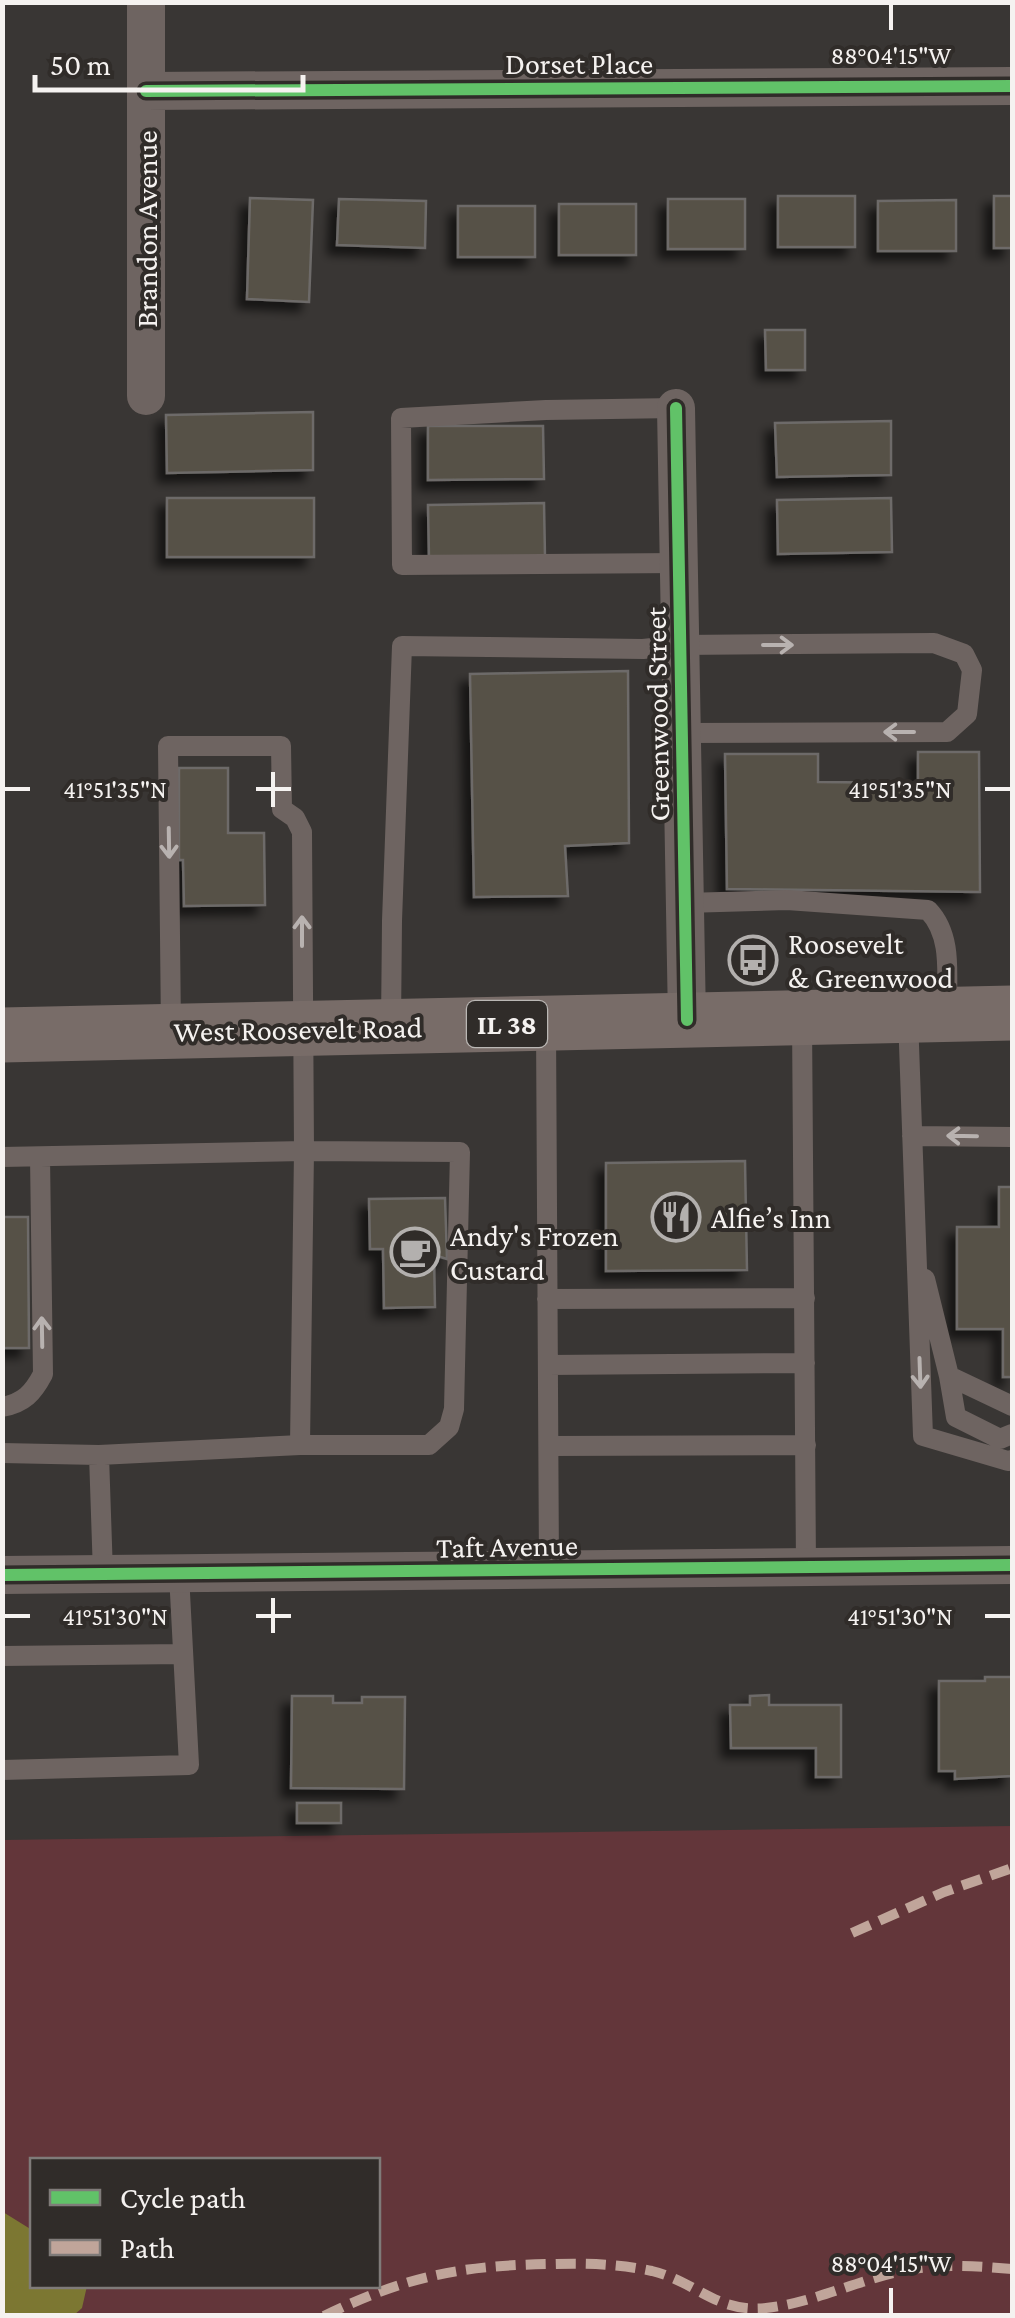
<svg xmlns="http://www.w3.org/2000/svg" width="1015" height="2318" viewBox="0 0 1015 2318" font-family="'Crimson Pro',serif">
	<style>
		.green { fill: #63363a; fill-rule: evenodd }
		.water { fill: #7c7732 }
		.building { fill: #575146; stroke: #6d6b69; stroke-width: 2.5; filter: url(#shadow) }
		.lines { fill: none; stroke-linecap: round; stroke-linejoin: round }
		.lane { stroke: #6e6461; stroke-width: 20 }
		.street { stroke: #6e6461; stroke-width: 38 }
		.primary { stroke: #786c68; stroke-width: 55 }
		.quiet { stroke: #c0a59a; stroke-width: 10; stroke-dasharray: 20 10; stroke-linecap: butt }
		.cycleway-casing { stroke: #302c29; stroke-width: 19 }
		.cycleway { stroke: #61c268; stroke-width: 12 }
		.oneway { stroke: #b8b2b0 }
		.ticks { fill: none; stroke: #f5f2f0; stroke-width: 4 }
		.labels { text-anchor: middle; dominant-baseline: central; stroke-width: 8; stroke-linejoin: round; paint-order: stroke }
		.shield { fill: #302c29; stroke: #bab7b4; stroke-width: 2.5 }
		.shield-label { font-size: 28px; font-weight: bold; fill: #f5f2f0 }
		.street-label { font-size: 30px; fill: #f5f2f0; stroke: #302c29 }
		.poi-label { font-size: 30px; fill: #f5f2f0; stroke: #302c29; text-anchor: start }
		.ticks-label { font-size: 25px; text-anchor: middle; fill: #f5f2f0; stroke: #302c29; stroke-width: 8; stroke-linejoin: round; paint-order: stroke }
	</style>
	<defs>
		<filter id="shadow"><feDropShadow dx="-9" dy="9" stdDeviation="5" flood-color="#0009"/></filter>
	</defs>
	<rect width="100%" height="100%" fill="#393634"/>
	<path class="green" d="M1012,1826v489h-1009l-1,-475zM32,2160h346v126h-346z"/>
	<path class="water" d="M3,2212l29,18v56h55l-5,22 -8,7h-71z"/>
	<path class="building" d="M778,196h77v51h-77z
		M994,196h18v52h-18z
		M250,198l63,2 -4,102 -62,-3z
		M339,199l87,2 -1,47 -88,-3z
		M668,199h77v50h-77z
		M956,200v51h-78v-50z
		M559,204h77v51h-77z
		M458,206h77v51h-77z
		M765,330h40v40h-39z
		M313,412v58l-146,3 -1,-58z
		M891,421v54l-114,2 -2,-54z
		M428,426h115l1,53 -116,1z
		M167,498h147v59h-147z
		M891,498l1,54 -114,2 -1,-54z
		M544,503l1,54 -116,1 -1,-53z
		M628,671l1,172 -64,3 3,50 -94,1 -4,-223z
		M918,752h61l1,140 -253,-3 -2,-135h93v28l100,1z
		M179,768h49v65h36l1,72 -81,1 -1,-46h-4z
		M745,1161l2,109 -141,1v-108z
		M999,1187h13v190h-9v-48h-46v-102h42z
		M445,1198l2,61 -13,-4 1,52 -51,1 -1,-59h-13l-1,-50z
		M2,1217h26l1,131h-27z
		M985,1677h27v99l-57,3v-8h-16v-90h46z
		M769,1695v10h72v72h-25v-29h-85l-1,-43h20v-9z
		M292,1696h41v7h29v-6h43l-1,92 -113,-1z
		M297,1803h44v20h-44z"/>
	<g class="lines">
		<path class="lane" d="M676,408l-130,2 -145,8 1,147 277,-2
			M685,903l102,-3 141,10c26,27 18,68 19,103
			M908,1017l15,419 85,25 4,-1
			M802,1019l4,548
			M391,1025l1,-104 10,-275 241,3 37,-4 254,-2 30,11 8,16 -5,44 -20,18 -265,1
			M546,1025l3,545
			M912,1136l100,1
			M304,1151l156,1 -6,257 -5,18 -20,18h-129z
			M2,1157l302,-6 -2,-319 -7,-14 -13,-9 -1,-63h-113l3,285
			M925,1279l24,97 63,30
			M547,1299l258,-1
			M548,1365l257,-2
			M949,1376l7,41 44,22 12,-5
			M2,1407c22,-4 31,-14 41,-33l-3,-217
			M549,1446l257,-1
			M2,1453l97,2 4,119
			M99,1455l201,-10
			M2,1656l181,-2
			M2,1770l187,-5 -10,-191"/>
		<path class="street" d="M146,91l866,-5
			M146,396v-394
			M676,408l11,612
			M2,1575l1010,-10"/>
		<path class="primary" d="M2,1035l1010,-22"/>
		<path class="quiet" d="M852,1933l92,-41 68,-24
			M324,2316c82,-40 138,-51 229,-52 33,-1 66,0 99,7 45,11 64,42 114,37 46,-5 87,-26 132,-36 38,-9 76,-6 114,-3"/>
		<g class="cycleway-casing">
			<path id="cycleway" d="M146,91l866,-5
				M676,408l11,612
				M2,1575l1010,-10"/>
		</g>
		<use href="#cycleway" class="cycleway"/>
	</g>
	<defs><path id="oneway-shaft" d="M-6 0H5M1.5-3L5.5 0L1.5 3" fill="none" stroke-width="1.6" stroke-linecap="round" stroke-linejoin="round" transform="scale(2.5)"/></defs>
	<g class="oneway">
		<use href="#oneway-shaft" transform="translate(778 645)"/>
		<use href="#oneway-shaft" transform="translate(899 732) rotate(180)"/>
		<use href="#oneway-shaft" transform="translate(169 843) rotate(89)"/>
		<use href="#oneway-shaft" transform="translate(302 931) rotate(-90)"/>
		<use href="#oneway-shaft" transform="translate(962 1136) rotate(-179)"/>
		<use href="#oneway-shaft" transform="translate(42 1332) rotate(-91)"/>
		<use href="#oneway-shaft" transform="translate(920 1373) rotate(88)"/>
	</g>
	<path class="ticks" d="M891,5v25M273,772v35M5,789h25M256,789h35M985,789h25M273,1598v35M5,1616h25M256,1616h35M985,1616h25M891,2288v25"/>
	<defs>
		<g id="bus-ring" transform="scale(2.5)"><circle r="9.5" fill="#302c29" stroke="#b3b0ae" stroke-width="1.5"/><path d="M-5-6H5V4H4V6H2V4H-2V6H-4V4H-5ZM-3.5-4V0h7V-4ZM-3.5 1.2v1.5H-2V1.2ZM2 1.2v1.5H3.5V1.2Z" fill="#b3b0ae"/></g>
		<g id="restaurant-ring" transform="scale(2.5)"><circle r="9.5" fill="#302c29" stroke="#b3b0ae" stroke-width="1.5"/><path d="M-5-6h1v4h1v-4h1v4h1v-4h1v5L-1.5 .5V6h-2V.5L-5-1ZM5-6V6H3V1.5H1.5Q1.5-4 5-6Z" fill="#b3b0ae"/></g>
		<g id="cafe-ring" transform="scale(2.5)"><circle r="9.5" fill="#302c29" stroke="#b3b0ae" stroke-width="1.5"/><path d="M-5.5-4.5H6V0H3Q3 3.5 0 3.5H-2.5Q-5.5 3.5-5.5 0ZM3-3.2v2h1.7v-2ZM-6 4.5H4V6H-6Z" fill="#b3b0ae"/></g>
	</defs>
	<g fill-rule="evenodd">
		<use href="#bus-ring" x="753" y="960"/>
		<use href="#restaurant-ring" x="676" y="1217"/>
		<use href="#cafe-ring" x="415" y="1252"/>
	</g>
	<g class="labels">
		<rect class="shield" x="467" y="1001" width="80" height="46" rx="8"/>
		<g class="shield-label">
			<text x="507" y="1024">IL 38</text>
		</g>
		<g class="street-label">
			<text x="579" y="63">Dorset Place</text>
			<text transform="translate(146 229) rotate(-90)">Brandon Avenue</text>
			<text transform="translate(657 714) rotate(-91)">Greenwood Street</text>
			<text transform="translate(298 1029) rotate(-1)">West Roosevelt Road</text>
			<text transform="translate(507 1546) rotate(-1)">Taft Avenue</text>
		</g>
		<g class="poi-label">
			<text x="788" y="943">Roosevelt<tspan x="788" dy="34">&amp; Greenwood</tspan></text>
			<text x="711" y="1217">Alfie’s Inn</text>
			<text x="450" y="1235">Andy's Frozen<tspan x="450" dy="34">Custard</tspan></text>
		</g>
	</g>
	<g class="ticks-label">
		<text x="891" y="64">88°04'15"W</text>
		<text x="115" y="798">41°51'35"N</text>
		<text x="900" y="798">41°51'35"N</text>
		<text x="115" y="1625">41°51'30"N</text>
		<text x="900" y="1625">41°51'30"N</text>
		<text x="891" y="2272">88°04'15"W</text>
	</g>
	<rect width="1015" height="2318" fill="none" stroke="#f5f2f0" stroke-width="10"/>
	<rect x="30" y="2158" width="350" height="130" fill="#302c29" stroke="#7f7b79" stroke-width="2.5"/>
	<rect x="50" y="2190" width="50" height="15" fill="#61c268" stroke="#7f7b79" stroke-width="2.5"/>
	<text x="120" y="2208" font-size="30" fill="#f5f2f0">Cycle path</text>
	<rect x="50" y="2240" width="50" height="15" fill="#c0a59a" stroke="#7f7b79" stroke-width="2.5"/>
	<text x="120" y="2258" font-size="30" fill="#f5f2f0">Path</text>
	<path d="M35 75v15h268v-15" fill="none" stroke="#f5f2f0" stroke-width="5"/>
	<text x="50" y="75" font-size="30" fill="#f5f2f0" stroke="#302c29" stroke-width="8" paint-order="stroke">50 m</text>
</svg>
